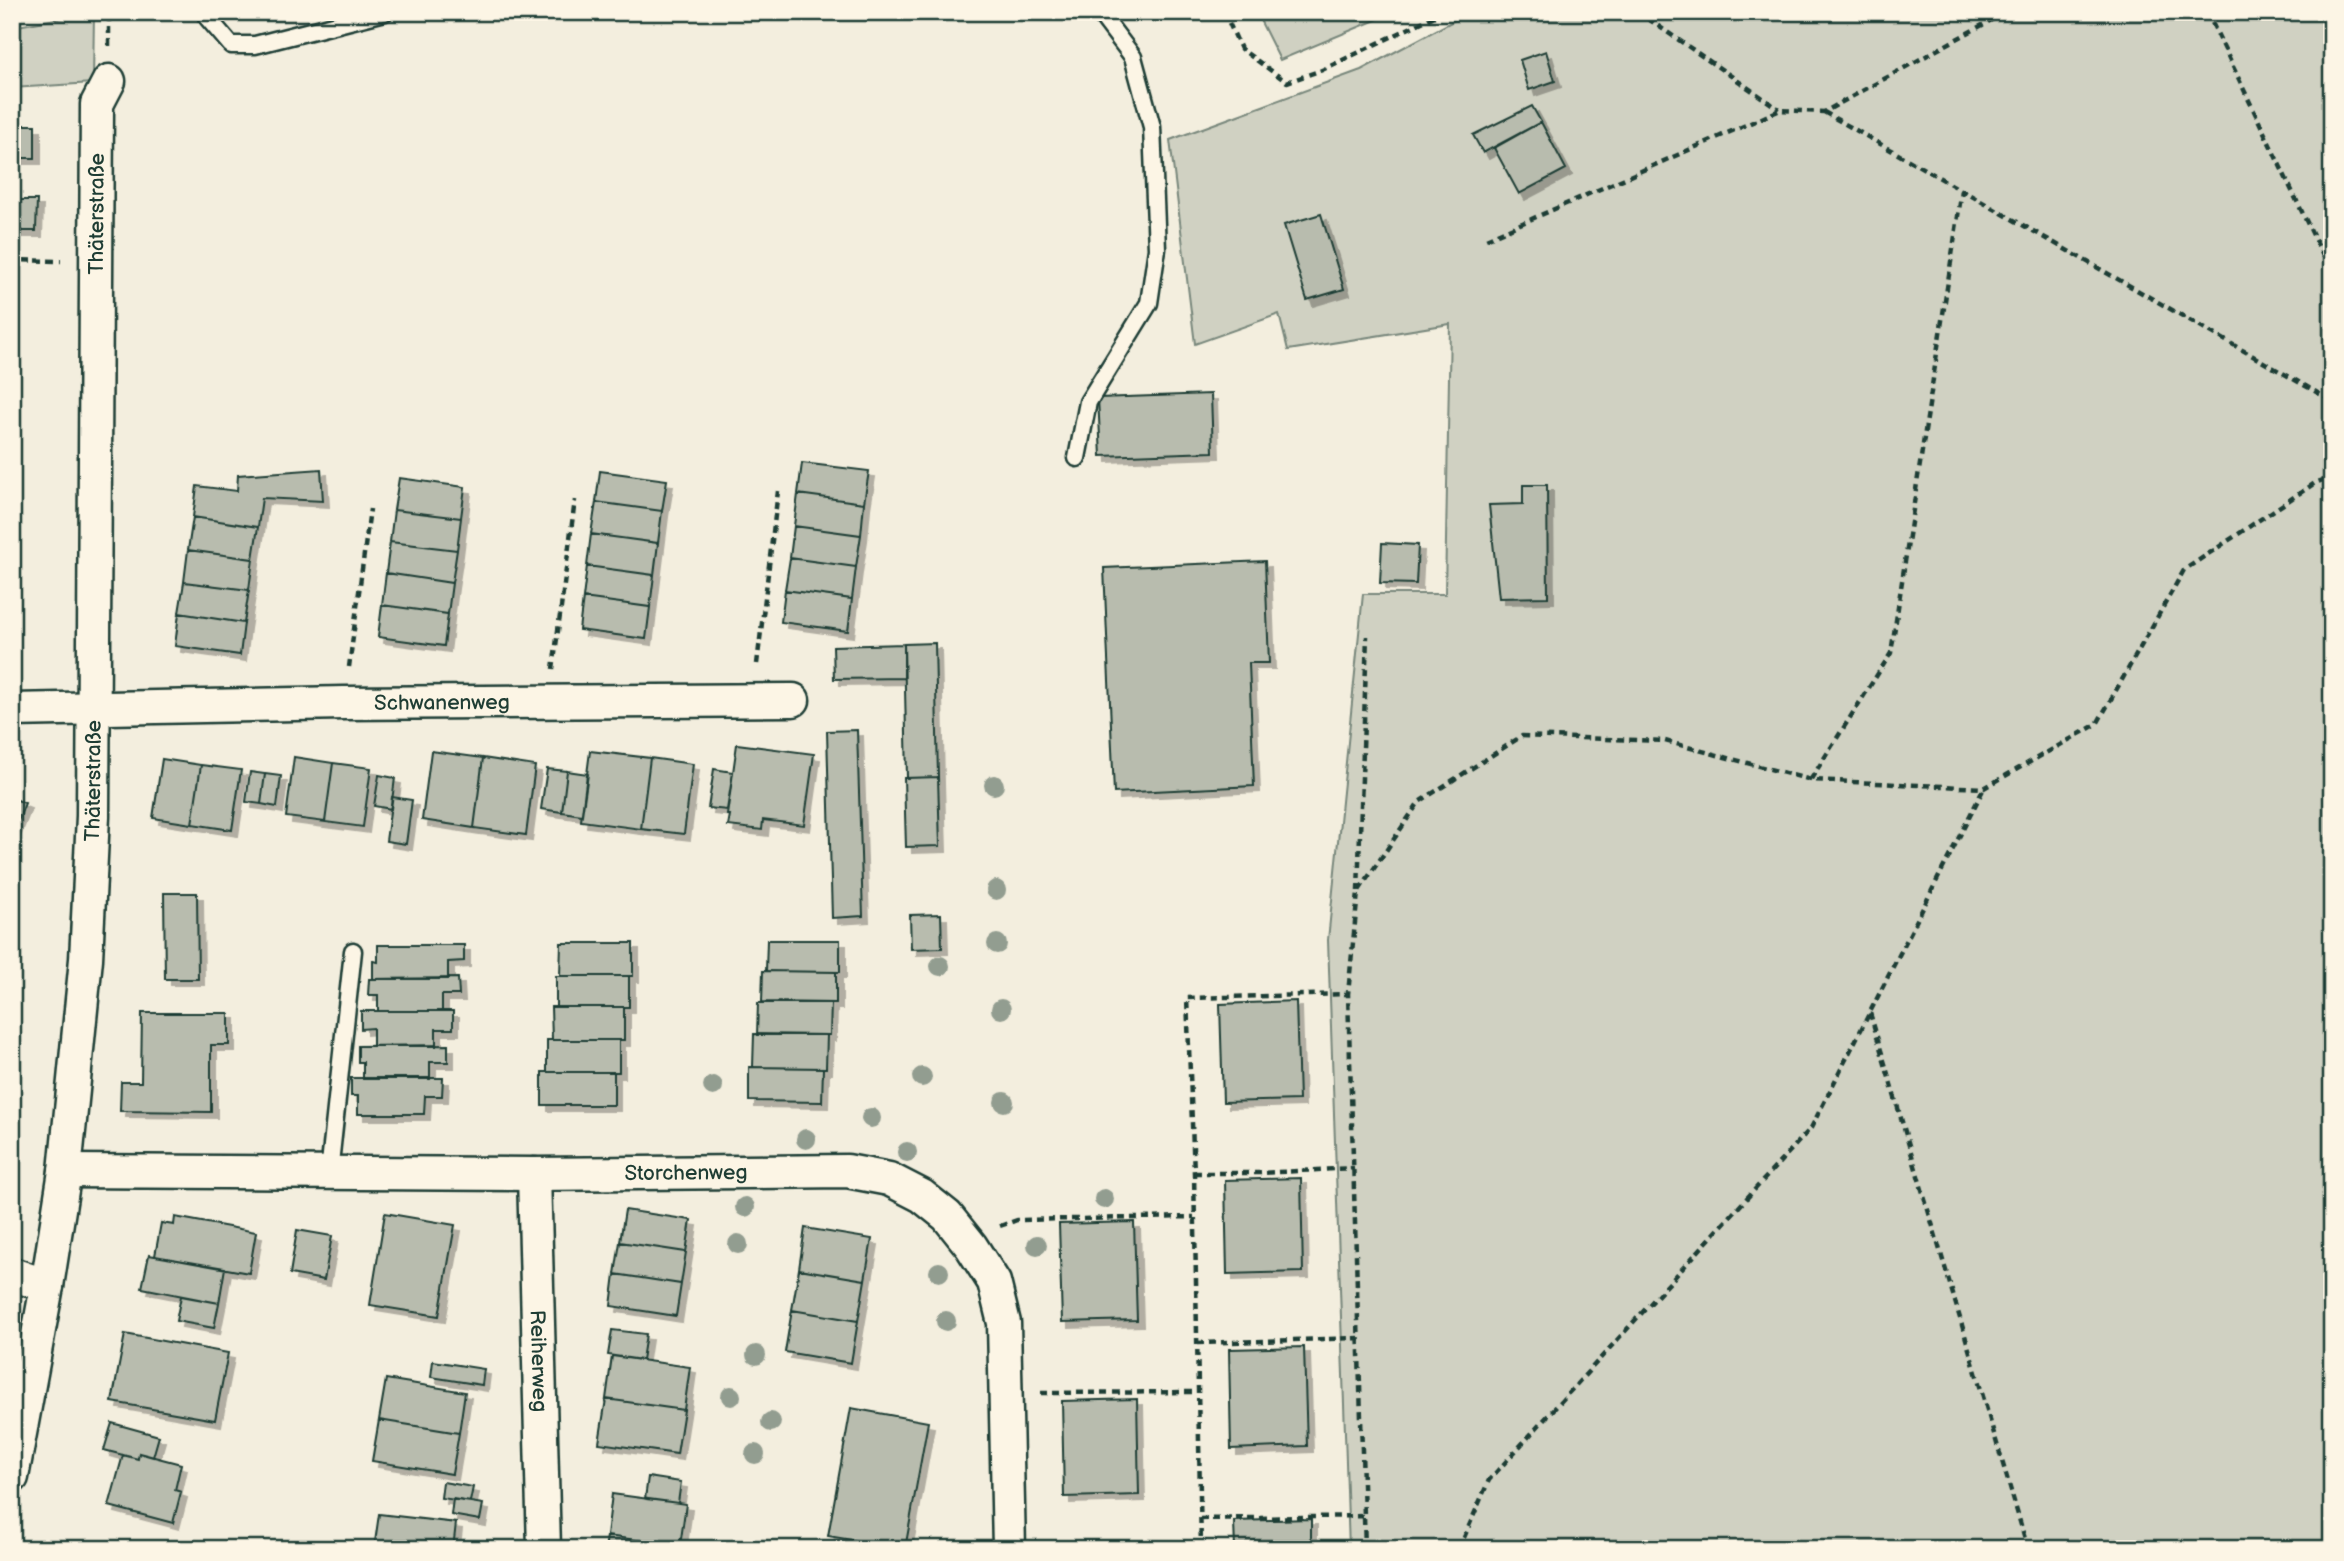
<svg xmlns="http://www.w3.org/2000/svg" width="2344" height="1561" viewBox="0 0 2344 1561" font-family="'Balsamiq Sans',sans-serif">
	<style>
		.green { fill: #d0d1c2; stroke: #78877b; stroke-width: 2 }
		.building { fill: #b8bcae; stroke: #1f3d34; stroke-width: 2; filter: url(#shadow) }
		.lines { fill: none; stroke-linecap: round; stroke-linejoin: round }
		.service-casing { stroke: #1f3d34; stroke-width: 21 }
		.minor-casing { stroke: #1f3d34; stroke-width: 37 }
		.path { stroke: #1f3d34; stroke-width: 4.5; stroke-dasharray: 7 5; stroke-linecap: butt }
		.service { stroke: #fcf5e5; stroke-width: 16 }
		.minor { stroke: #fcf5e5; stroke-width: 32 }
		.tree { fill: #929d90 }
		.labels { text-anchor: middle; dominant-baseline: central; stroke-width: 5; stroke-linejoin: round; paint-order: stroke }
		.street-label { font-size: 21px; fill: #1f3d34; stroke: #fcf5e5 }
	</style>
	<defs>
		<filter id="shadow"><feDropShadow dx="6" dy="6" stdDeviation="0" flood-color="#0004"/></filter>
	</defs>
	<rect width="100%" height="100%" fill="#f3eede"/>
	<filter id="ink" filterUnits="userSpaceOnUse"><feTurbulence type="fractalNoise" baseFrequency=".0143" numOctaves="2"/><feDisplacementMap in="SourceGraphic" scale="14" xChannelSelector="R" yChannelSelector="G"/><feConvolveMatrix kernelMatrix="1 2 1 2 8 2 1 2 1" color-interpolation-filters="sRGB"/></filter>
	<g filter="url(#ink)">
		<path class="green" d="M94,12l-1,71 -81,5v-61z
			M1256,12h139l-115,48z
			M1470,12h862v1537h-983l-21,-609 35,-346h82l5,-270 -162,26 -9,-36 -84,30 -25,-204 191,-70z"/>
		<path class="building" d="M1546,51l9,30 -26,9 -9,-30z
			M1532,106l9,16 -58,31 -10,-18z
			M1541,122l25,47 -47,25 -25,-46z
			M12,125h23v33h-23z
			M12,200h25l-1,31h-24z
			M1321,214l23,75 -37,11 -23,-75z
			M12,279h3v72h-3z
			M1211,394l2,58 -112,4 -3,-58z
			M802,463l67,8 -5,32 -66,-9z
			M321,469l2,32 -61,-3 -4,29 -65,-10 4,-31 40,5 1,-16z
			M600,471l67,9 -5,31 -66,-9z
			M399,478l66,9 -4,31 -67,-8z
			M1523,485h24l1,112 -49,1 -10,-93 34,-1z
			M798,494l66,9 -3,32 -67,-9z
			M596,502l66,9 -4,32 -67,-9z
			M394,510l67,8 -4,32 -67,-8z
			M193,517l65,10 -5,32 -65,-9z
			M794,526l67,9 -5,32 -66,-9z
			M591,534l67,9 -4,32 -67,-9z
			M390,542l67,8 -5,33 -66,-10z
			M1382,543l36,2 -2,39 -36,-1z
			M188,550l65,9 -4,31 -65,-8z
			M790,558l66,9 -4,32 -67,-9z
			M1265,561l4,102h-20l5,123 -140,7 -10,-225z
			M587,566l67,9 -4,32 -67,-9z
			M386,573l66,10 -4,31 -66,-9z
			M184,582l65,8 -5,33 -65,-10z
			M785,590l67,9 -4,32 -67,-9z
			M583,598l67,9 -4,32 -67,-9z
			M382,605l66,9 -4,32 -66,-9z
			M179,613l65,10 -4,32 -65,-9z
			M935,643l3,134 -31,1 -3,-134z
			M904,644v34l-70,1 -1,-33z
			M857,730l6,186 -31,2 -5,-187z
			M737,744l77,10 -10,71 -41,-5 -1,10 -34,-4 2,-11h-3z
			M431,751l52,7 -9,70 -52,-8z
			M590,751l60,7 -9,71 -60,-8z
			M294,757l39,6 -8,59 -39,-5z
			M483,758l52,8 -9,69 -52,-7z
			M650,758l43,6 -9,70 -43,-5z
			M162,759l39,6 -9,59 -39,-6z
			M333,763l38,5 -8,59 -38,-5z
			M201,765l40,5 -9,60 -40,-6z
			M547,769l20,2 -5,41 -21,-3z
			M714,769l19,3 -6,38 -19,-2z
			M567,771l21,3 -6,41 -20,-3z
			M250,772l15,2 -4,30 -15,-2z
			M265,774l16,2 -4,31 -16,-3z
			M379,775l16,3 -4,31 -17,-3z
			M938,777l2,69 -34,1 -2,-69z
			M392,797l20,3 -6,44 -20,-3z
			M12,798l13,5 -13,33z
			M164,893h33l1,86h-33z
			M941,914l1,34 -31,1 -1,-34z
			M767,940h73v32l-74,-1z
			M561,943h72v33h-73z
			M378,945h86v16l-16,1v17h-75v-18l5,1z
			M763,971l73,1v31l-74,-1z
			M556,976h73v31h-73z
			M458,978l1,17h-17v16h-64v-16h-10l1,-16z
			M1296,1001l3,99 -76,2 -3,-98z
			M758,1003h73l-1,32h-73z
			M551,1007h73v33h-72z
			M361,1011h92v18h-17v17h-63v-18l-12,1z
			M142,1013h87v32h-18v67l-91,-1 1,-29h20z
			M754,1034l73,1 -1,33 -73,-1z
			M547,1040h72v32h-72z
			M448,1045v17h-18v17h-67v-17h-5v-16z
			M749,1067l74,1 -1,34 -73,-1z
			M542,1072h72v33h-72z
			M351,1078h92l-1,18h-17l-1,18h-66v-18h-7z
			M1301,1178l2,94 -76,2 -2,-94z
			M625,1210l66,10 -5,32 -66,-10z
			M385,1213l70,12 -16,91 -69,-11z
			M175,1217l81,15 -7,41 -94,-17 6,-33 13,2z
			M1134,1222l3,98 -75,2 -3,-98z
			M805,1228l67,11 -7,41 -66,-11z
			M297,1230l35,6 -8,44 -34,-6z
			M620,1242l66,10 -5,32 -66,-10z
			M149,1255l76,13 -6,35 -77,-15z
			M799,1269l66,11 -7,41 -66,-11z
			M615,1274l66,10 -5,32 -65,-10z
			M181,1296l38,7 -5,25 -38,-7z
			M792,1310l66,11 -7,42 -66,-11z
			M612,1330l34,4 -4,26 -34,-5z
			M125,1334l103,19 -13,67 -103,-18z
			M1304,1347l3,99 -76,3 -2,-100z
			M612,1356l78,11 -6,43 -78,-11z
			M433,1361l51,8 -2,16 -51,-8z
			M386,1379l79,13 -6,41 -80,-13z
			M606,1399l78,11 -7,44 -78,-11z
			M1137,1399l2,96 -75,2 -2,-96z
			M851,1408l77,14 -23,127 -77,-13z
			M379,1420l80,13 -7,41 -80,-13z
			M112,1423l47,13 -6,21 -14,-4 -1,6 -34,-9z
			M139,1453l42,11 -6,26 6,2 -8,31 -64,-17 14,-51 15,4z
			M648,1477l33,5 -3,21 -33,-4z
			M443,1482l30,5 -3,15 -29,-4z
			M612,1494l74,10 -6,42 -73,-10z
			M453,1499l30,5 -3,16 -29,-5z
			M379,1514l77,9 -3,26h-79z
			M1311,1519v30h-76l-1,-28z
			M607,1536l73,10v3h-75z"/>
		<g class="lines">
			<g class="service-casing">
				<path id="service" d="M207,12v5l24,28h24l130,-33
					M1077,458l11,-56 61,-99 8,-54 -5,-122 -19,-70 -34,-45
					M329,1173l24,-222"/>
			</g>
			<g class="minor-casing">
				<g id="minor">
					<path id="s1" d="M12,710l332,-7 449,-3"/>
					<path id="s2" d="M65,1171l469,3 313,-3 42,8 33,17 25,20 24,30 23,36 10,41 5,226"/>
					<path id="s3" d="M534,1174l10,375"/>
					<path d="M12,1274l35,12"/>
					<path id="s4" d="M12,1477l35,-191 18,-115 21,-212 7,-143 4,-712 12,-23"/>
				</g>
			</g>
			<path class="path" d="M1224,12l17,37 46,33 35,-12 121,-58
				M1638,12l141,97
				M2207,12l125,263
				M109,46v-34
				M1824,112l508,289
				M1486,239l294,-129 44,2 182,-100
				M12,260l49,1
				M757,664l21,-173
				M349,667l21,-158
				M553,669l22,-169
				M1811,779l80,-126 71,-463
				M1358,891l9,-255
				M1870,1013l158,536
				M1194,1173h66l94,-5
				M1000,1226l17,-6 177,-3
				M1197,1343l162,-5
				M1041,1393l156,-1
				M1200,1519l164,-3
				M1201,1549l-7,-376 -7,-175 161,-4
				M1365,1549l-17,-555 10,-102 61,-90 103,-66 143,5 146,39 173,8 113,-64 87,-154 131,-87 17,-6
				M1459,1549l30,-69 322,-352 173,-340"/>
			<use href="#service" class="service"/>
			<use href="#minor" class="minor"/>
		</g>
		<g class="tree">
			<circle cx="994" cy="785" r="10"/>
			<circle cx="996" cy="890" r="10"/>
			<circle cx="997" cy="944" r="10"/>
			<circle cx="940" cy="966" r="10"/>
			<circle cx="1001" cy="1009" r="10"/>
			<circle cx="922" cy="1077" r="10"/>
			<circle cx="713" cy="1086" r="10"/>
			<circle cx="1004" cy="1102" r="10"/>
			<circle cx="871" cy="1118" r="10"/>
			<circle cx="806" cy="1139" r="10"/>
			<circle cx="907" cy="1152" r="10"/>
			<circle cx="1104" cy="1199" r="10"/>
			<circle cx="745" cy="1207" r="10"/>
			<circle cx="738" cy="1244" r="10"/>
			<circle cx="1037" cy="1245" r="10"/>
			<circle cx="939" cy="1272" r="10"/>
			<circle cx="946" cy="1321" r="10"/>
			<circle cx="756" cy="1355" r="10"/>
			<circle cx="731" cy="1396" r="10"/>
			<circle cx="771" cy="1422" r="10"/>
			<circle cx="755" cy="1454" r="10"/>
		</g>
	</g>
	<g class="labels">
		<g class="street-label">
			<text stroke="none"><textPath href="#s4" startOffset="1269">Thäterstraße</textPath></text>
			<text stroke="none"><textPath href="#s1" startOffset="430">Schwanenweg</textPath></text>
			<text stroke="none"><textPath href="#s4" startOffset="702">Thäterstraße</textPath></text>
			<text stroke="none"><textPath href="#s2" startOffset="621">Storchenweg</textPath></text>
			<text stroke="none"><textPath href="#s3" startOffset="187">Reiherweg</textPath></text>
		</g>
	</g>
	<rect width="2344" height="1561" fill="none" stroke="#fcf5e5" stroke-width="42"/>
	<rect x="21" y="21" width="2302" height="1519" fill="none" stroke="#1f3d34" stroke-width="2.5" filter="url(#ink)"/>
</svg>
